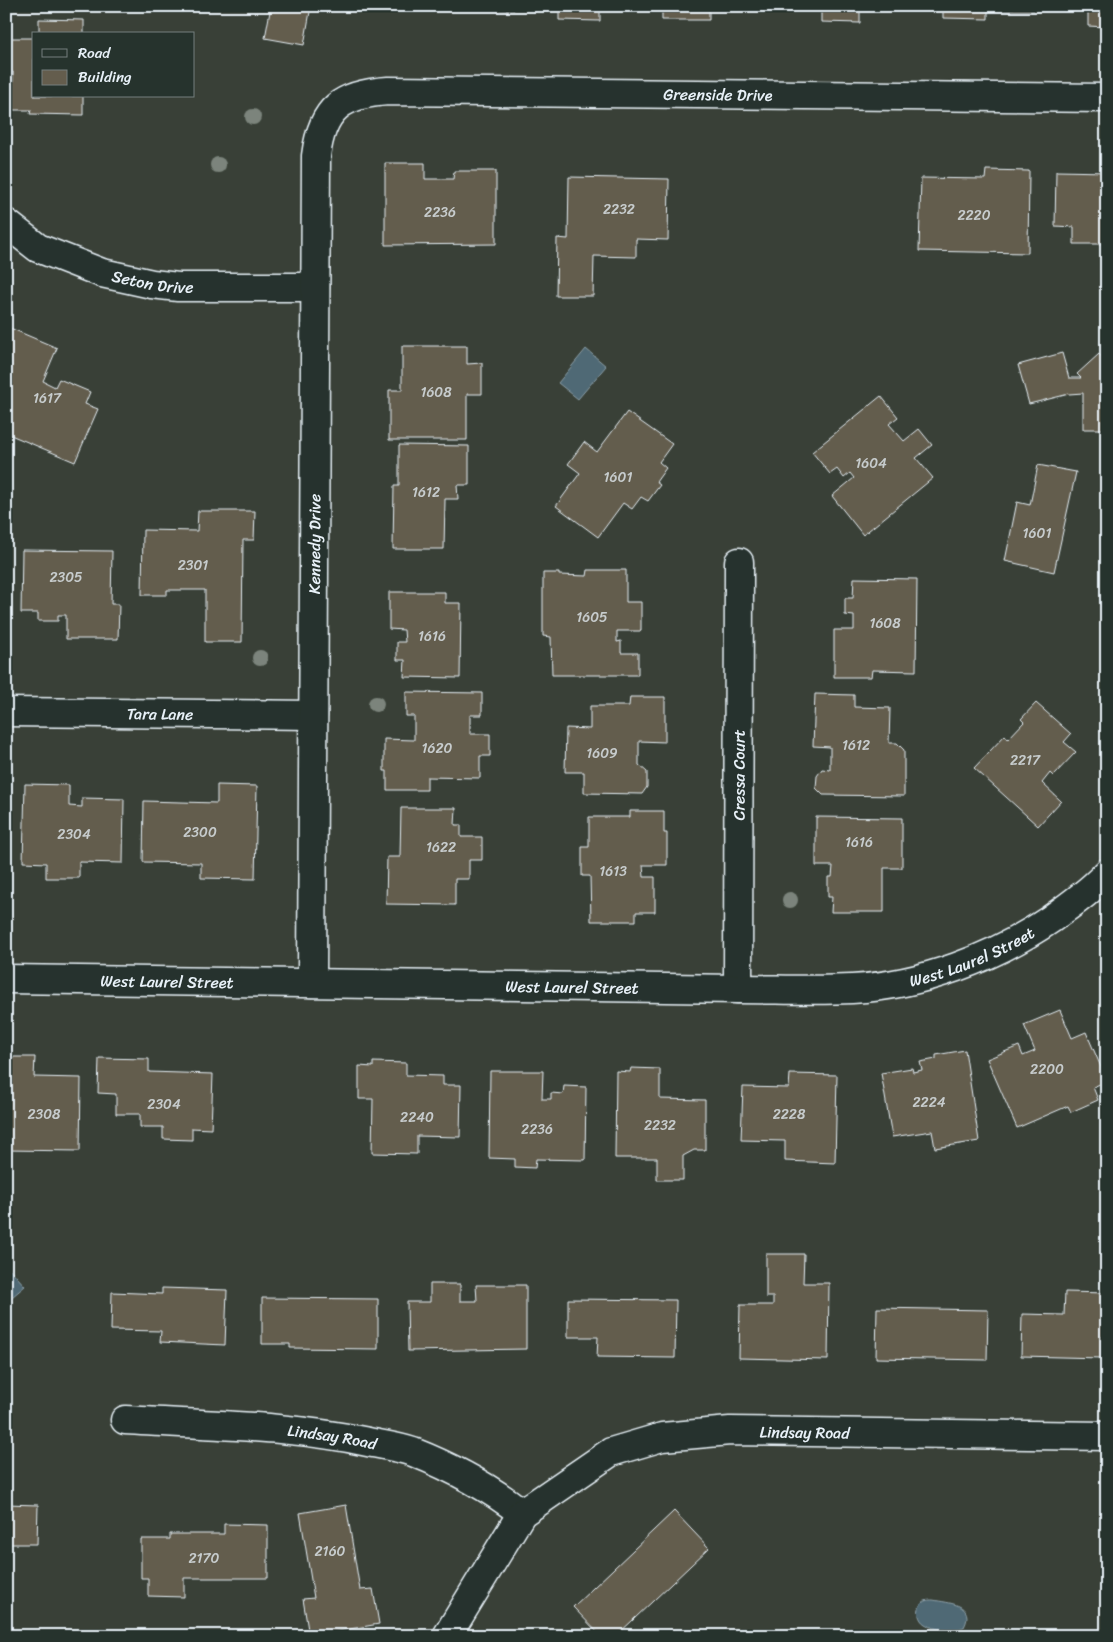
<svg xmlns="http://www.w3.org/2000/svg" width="1113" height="1642" viewBox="0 0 1113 1642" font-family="Sriracha,sans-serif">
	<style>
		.water { fill: #4f6974; stroke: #8c9fa9 }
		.building { fill: #645d4d; stroke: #e8f1f8 }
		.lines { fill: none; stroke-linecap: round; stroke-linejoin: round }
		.street-casing { stroke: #e8f1f8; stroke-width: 31 }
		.secondary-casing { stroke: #e8f1f8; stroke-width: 31 }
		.street { stroke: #26332d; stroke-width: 28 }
		.secondary { stroke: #26332d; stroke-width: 28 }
		.tree { fill: #7b847c }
		.labels { text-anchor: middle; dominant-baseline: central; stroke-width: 4; stroke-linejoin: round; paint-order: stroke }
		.number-label { font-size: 14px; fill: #c7cccd }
		.street-label { font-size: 16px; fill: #e8f1f8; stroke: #26332d }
	</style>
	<rect width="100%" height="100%" fill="#394037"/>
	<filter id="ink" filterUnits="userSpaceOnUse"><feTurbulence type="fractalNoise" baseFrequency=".02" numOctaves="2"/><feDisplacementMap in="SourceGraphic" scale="10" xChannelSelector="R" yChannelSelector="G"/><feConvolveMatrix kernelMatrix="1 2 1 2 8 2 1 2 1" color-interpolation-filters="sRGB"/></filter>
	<g filter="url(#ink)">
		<path class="water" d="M586,349l20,17 -28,33 -20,-16z
			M9,1268l16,18 -19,16v-32z
			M933,1600c16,3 43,4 31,27 -10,5 -30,3 -39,-3 -7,-4 -9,-15 -3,-21 3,-3 7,-3 11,-3z"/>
		<path class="building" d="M271,6h40l-7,39 -39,-7z
			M399,6h116l-1,4z
			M559,6h41v15l-41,-1z
			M662,6h47v14h-47z
			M821,6h39v17l-39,-1z
			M943,6h91v4h-46v9l-45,-1z
			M1088,6h19v21l-19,-1z
			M39,19l45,1v14h-45z
			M6,38h28v58h49v19l-53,-1 1,-4h-18v-38h-7z
			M385,163h40v16h28l1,-8h42v73l-111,1z
			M986,170l43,1 -1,82 -109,-2 2,-73 64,1z
			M1056,171l51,1v72h-33v-17l-19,-1z
			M569,177l100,2 -1,61 -32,-1v18l-42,-1 -1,40h-37l1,-58 11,1z
			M10,328l47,20 -14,33 12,6 4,-8 31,13 -5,12 13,5 -23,53 -69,-29v-51l4,-9 -4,-2v-34z
			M402,346h65v18l15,-1v31h-15v46h-78v-50h13z
			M1062,353l7,25h12l-4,-4 22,-20 8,9v66h-24v-36l-14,1 -40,10 -11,-39z
			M881,396l17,21 -9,7 15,17 15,-12 13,16 -16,13 17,20 -70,57 -31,-39 22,-18 -4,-5 -6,5 -7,-9 -7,5 -18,-22z
			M627,412l45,32 -13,18 7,6 -10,14 4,3 -12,16 -7,-4 -9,12 -9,-6 -25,34 -42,-31 24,-33 -12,-9 16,-22 13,10z
			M399,445l70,1v39h-12l1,14h-13l-1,50h-51l1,-63h5z
			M1038,465l38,7 -22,100 -49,-11 12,-59 13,3z
			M198,511h57l-1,29h-11l-1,102h-37v-52h-38v5h-25l1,-65 54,1z
			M22,550l90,1 -1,53h8l-1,35h-52v-24h-8v6h-20v-8h-17z
			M588,570h38v32h15v29h-24v11l4,-1v12h17v22h-86l-1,-38 -8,-1v-63h16v2l28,1z
			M854,578l63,1 -1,92 -44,-1 -1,7h-37v-47h20v-14l-9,-1v-17h8z
			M389,592h56v11h16l-1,75 -56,-1 1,-17h-8v-18h8l-1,-12 -15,-1z
			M406,692l76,1v22h-12v19h20v22h-10v22l-53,-1v13h-40v-19h-3v-32l30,1v-24h-8z
			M815,694l39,1v12l36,1 -1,35h8l7,7v46l-81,-1 -7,-7 1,-12 5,-7 8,1v-23l-17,-1z
			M630,697h35v45l-26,-1v24l8,7v15l-5,7 -58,-1v-21h-19l1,-44 24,1v-23h39z
			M1036,703l35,31 -7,8 12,10 -23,24 -3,-3 -8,10 19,18 -23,25 -64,-58 31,-33 3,4 16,-17 -3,-3z
			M25,784l44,1v21l13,1v-9l42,1 -1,64 -44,-1v16h-33v-15l-23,-1z
			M217,785l40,1 -2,93 -54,-1v-15l-58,-1 1,-61 73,2z
			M401,808h55l-1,17h6v12h21v23h-13v19h-14v26l-69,-1 1,-47h13z
			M630,811h34v22h3v32h-24l1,12h11v35h-19v9h-45l-1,-45h-8v-29h7v-30h41z
			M816,817l86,1v50h-18v44h-53l1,-15h-4v-20h4l1,-11h-17z
			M1060,1010l12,28 14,-6 21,49 -14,6 5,13 -27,12 -3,-6 -51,22 -30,-69 32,-13 4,10 12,-5 -11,-26z
			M965,1050l14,91 -44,7 -3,-17 -40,6 -11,-64 31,-5 1,4 9,-2 -2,-8 16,-3v-4z
			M6,1057h29l-1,20 47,1 -1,73 -74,-1z
			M99,1058l50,1v13l64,2 -2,55 -19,-1v12l-29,-1v-12h-23v-13h-24v-20l-18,-1z
			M373,1062l33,1v12l37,1v9h18l-1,52 -43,-1v18l-45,-1 1,-54h-14v-33l14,1z
			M631,1068l29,1v30l45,1v50h-11l-11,6v24h-26v-22h-42l1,-87 14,1z
			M490,1071h53l-1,28h9v-6l12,1 1,-8 22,1 -1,73 -49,-1 -1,9 -20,-1v-8l-26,-1z
			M790,1074l47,1 -2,88 -50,-2v-20l-44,-1 2,-53 46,1z
			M766,1254h38l-1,29h26l-1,77 -89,-2 1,-53h33v-8h-7z
			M430,1284h30v17h17l-1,-16h50v64l-118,2 -1,-49h23z
			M162,1288l65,2 -2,55 -65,-3 1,-11 -50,-1 1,-38 50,2z
			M1065,1292l42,1v43h-5v22l-81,-2 1,-42 42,1z
			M262,1298l116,1v50l-88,-1v-4h-28z
			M568,1299l108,1 -1,58 -78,-1 1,-20h-30z
			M877,1308l111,2 -1,50 -111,-2z
			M6,1504l32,1 -1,39h-31z
			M346,1505l14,85 13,-1 6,35 -70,12 -6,-37 11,-1 -14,-85z
			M674,1511l35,37 -93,88h-15l-28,-29z
			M224,1524l44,1v53h-84v19l-36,-1v-18h-7v-39h29v-5h54z
			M6,1556h1v77h-1z"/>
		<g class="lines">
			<g class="street-casing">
				<g id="street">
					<path id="s1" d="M6,223l32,25 64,25 50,11 26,3h137"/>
					<path id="s2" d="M6,712l307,3"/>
					<path id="s3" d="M312,983l4,-827c6,-48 26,-62 72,-65l719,7"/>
					<path id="s4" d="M738,989l1,-427"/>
					<path id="s5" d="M125,1420c81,5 164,5 243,22 15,3 31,5 45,10 38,15 77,36 109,61"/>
					<path id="s6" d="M447,1636l75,-123 89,-61 51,-15 68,-6 377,5"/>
				</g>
			</g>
			<g class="secondary-casing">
				<g id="secondary">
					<path id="s7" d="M6,979l732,10c38,0 77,2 114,0 70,-4 142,-31 199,-70 19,-14 40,-28 56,-46"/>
				</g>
			</g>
			<use href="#street" class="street"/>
			<use href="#secondary" class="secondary"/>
		</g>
		<g class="tree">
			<circle cx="253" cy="117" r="8"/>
			<circle cx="218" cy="165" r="8"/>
			<circle cx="260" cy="658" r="8"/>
			<circle cx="376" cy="704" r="8"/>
			<circle cx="790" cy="900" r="8"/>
		</g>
	</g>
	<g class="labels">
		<g class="number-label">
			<text x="619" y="209">2232</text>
			<text x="440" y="212">2236</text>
			<text x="974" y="215">2220</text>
			<text x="436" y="392">1608</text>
			<text x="47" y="398">1617</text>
			<text x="871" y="463">1604</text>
			<text x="618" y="477">1601</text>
			<text x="426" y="492">1612</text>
			<text x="1037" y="533">1601</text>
			<text x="193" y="565">2301</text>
			<text x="66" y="577">2305</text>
			<text x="592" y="617">1605</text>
			<text x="885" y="623">1608</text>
			<text x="432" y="636">1616</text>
			<text x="856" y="745">1612</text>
			<text x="437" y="748">1620</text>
			<text x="602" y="753">1609</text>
			<text x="1025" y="760">2217</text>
			<text x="200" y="832">2300</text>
			<text x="74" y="834">2304</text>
			<text x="859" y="842">1616</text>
			<text x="441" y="847">1622</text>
			<text x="613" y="871">1613</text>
			<text x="1047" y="1069">2200</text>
			<text x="929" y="1102">2224</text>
			<text x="164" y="1104">2304</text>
			<text x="44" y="1114">2308</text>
			<text x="789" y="1114">2228</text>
			<text x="417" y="1117">2240</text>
			<text x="660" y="1125">2232</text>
			<text x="537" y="1129">2236</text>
			<text x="330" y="1551">2160</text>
			<text x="204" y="1558">2170</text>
		</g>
		<g class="street-label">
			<text stroke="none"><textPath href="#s3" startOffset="1266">Greenside Drive</textPath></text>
			<text stroke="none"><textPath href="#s1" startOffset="161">Seton Drive</textPath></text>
			<text stroke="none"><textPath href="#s3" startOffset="439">Kennedy Drive</textPath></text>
			<text stroke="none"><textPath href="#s2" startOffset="154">Tara Lane</textPath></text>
			<text stroke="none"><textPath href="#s4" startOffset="214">Cressa Court</textPath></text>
			<text stroke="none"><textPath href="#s7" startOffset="971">West Laurel Street</textPath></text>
			<text stroke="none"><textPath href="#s7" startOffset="161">West Laurel Street</textPath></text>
			<text stroke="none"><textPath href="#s7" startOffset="566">West Laurel Street</textPath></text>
			<text stroke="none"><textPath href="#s6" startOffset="448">Lindsay Road</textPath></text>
			<text stroke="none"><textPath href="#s5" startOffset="208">Lindsay Road</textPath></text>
		</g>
	</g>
	<rect width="1113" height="1642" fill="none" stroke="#26332d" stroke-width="25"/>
	<rect x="12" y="12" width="1088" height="1617" fill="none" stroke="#e8f1f8" stroke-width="2" filter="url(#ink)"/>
	<rect x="32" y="32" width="162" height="65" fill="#26332d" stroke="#747f7e"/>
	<rect x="42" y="49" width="25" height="8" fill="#26332d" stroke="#747f7e"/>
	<text x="78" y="58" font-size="15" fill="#e8f1f8">Road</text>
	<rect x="42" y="70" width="25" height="15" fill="#645d4d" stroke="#747f7e"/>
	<text x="78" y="82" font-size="15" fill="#e8f1f8">Building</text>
</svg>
